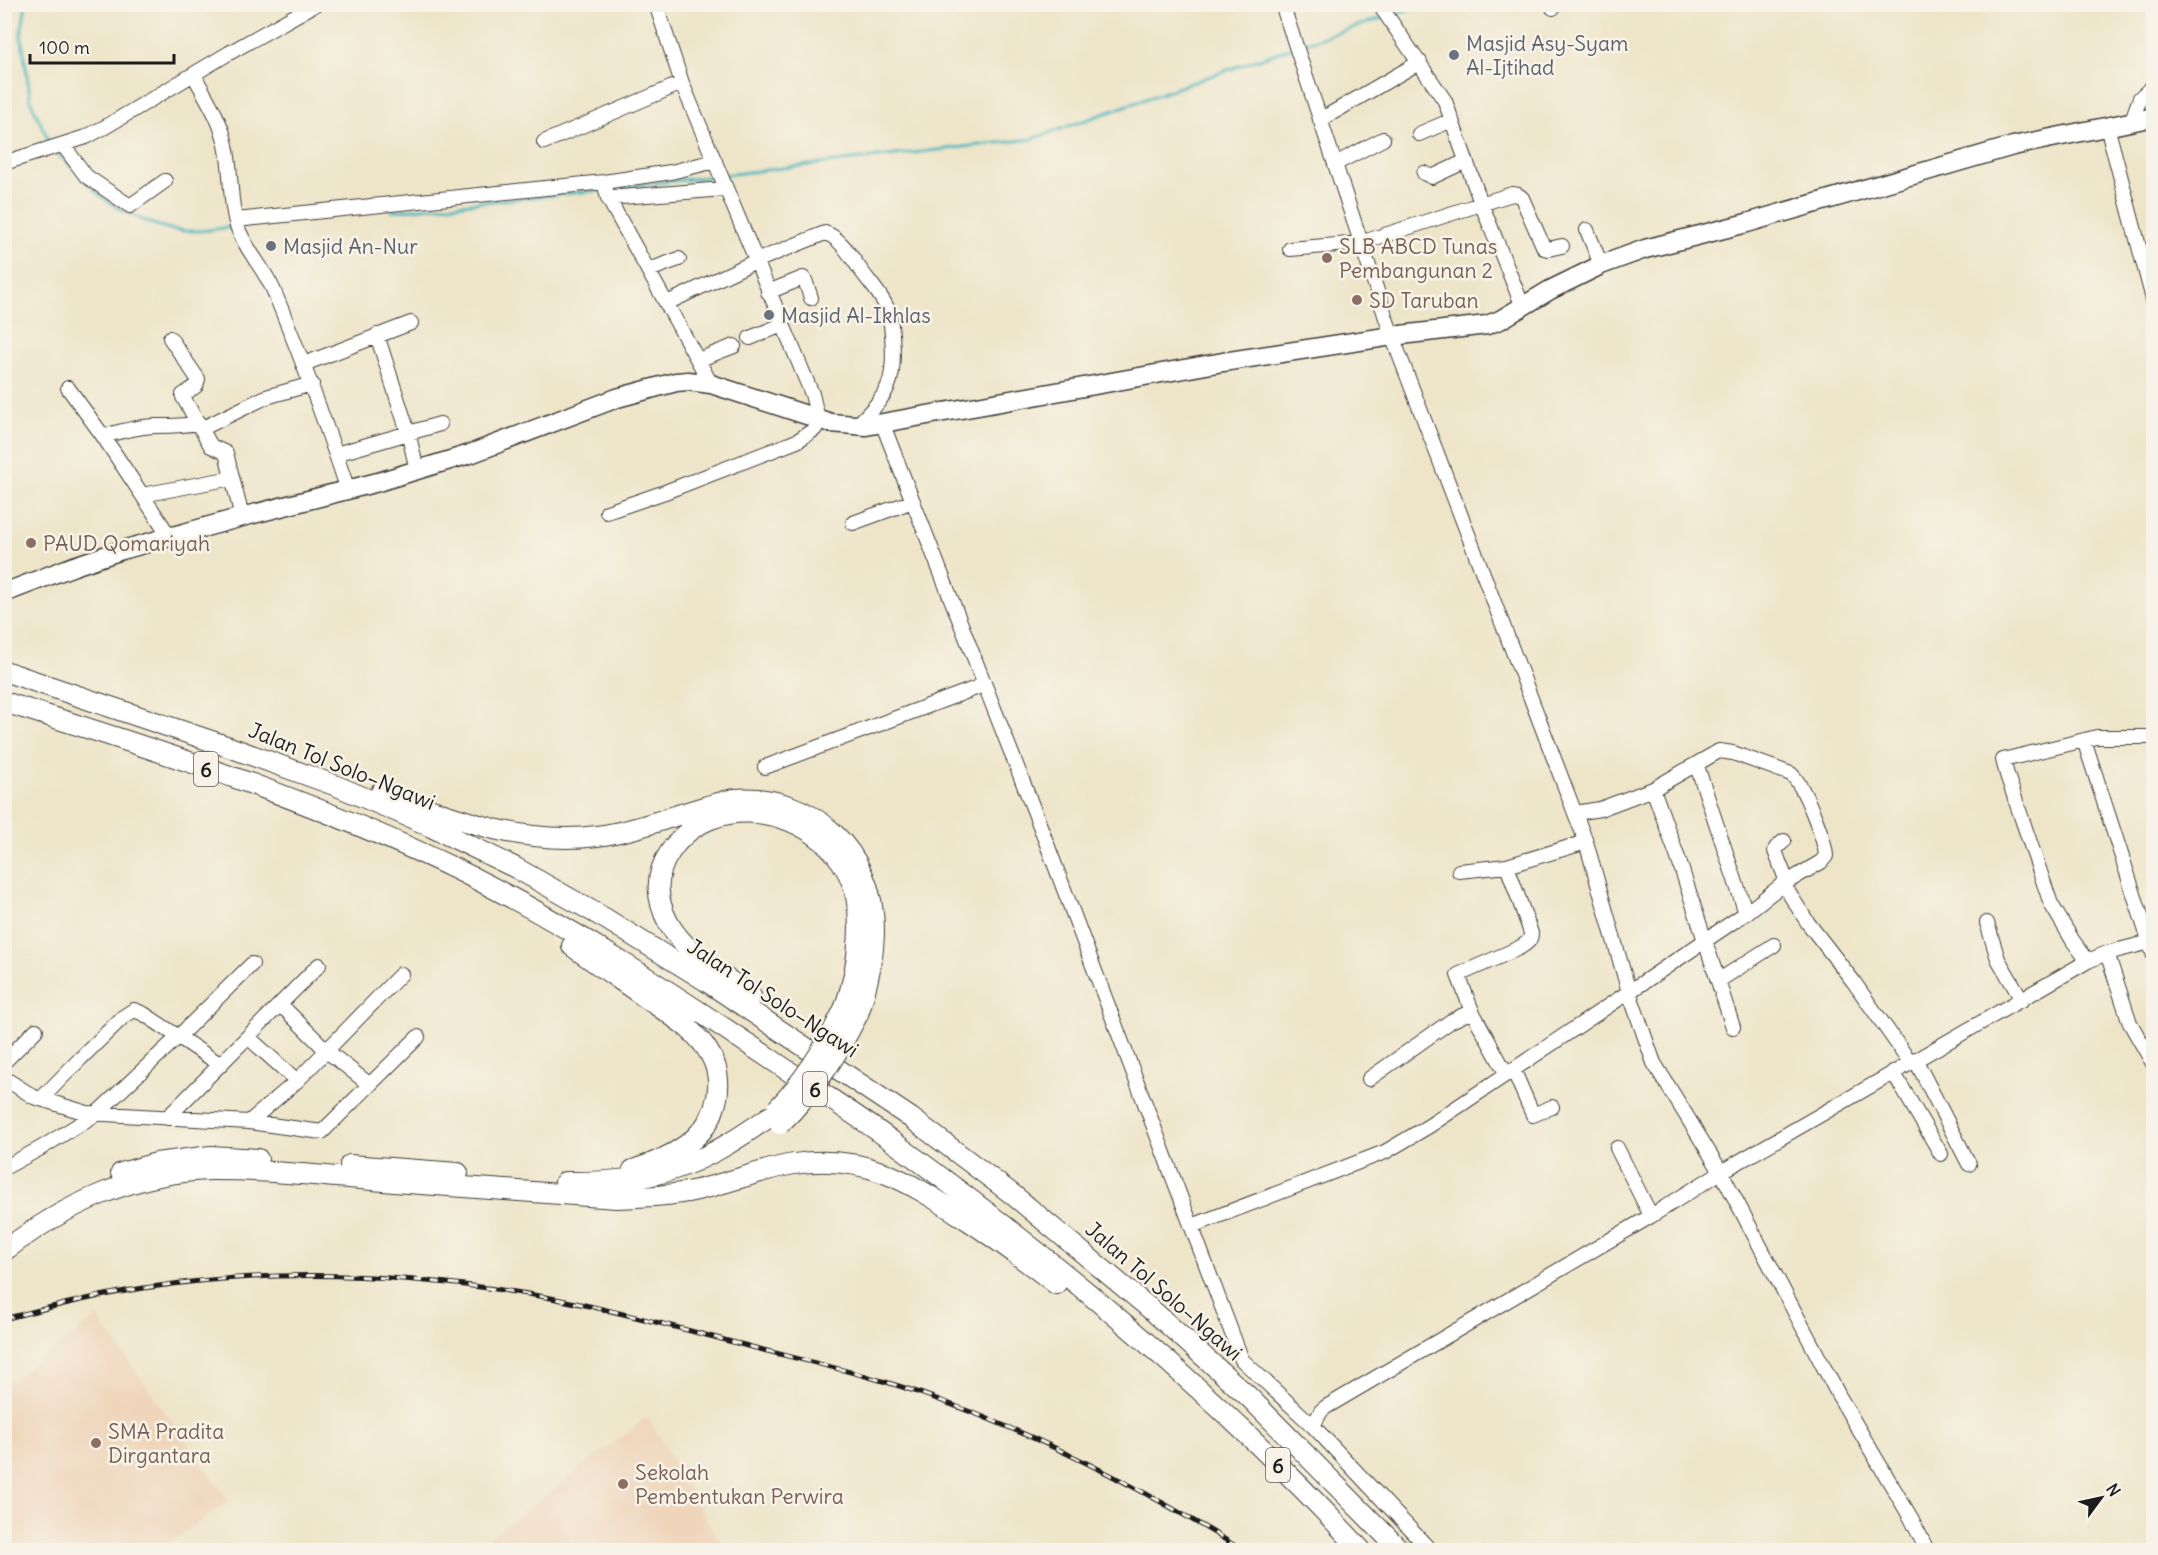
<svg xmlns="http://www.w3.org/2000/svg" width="2158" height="1555" viewBox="0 0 2158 1555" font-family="Delius,sans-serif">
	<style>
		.built { fill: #efd6bb }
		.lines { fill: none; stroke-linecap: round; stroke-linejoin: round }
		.stream { stroke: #45b4be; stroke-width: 3 }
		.minor-casing { stroke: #3c3a36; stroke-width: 16 }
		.major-casing { stroke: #3c3a36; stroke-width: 21 }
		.highway-casing { stroke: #3c3a36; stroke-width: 22 }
		.minor { stroke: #fff; stroke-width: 14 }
		.major { stroke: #fff; stroke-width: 18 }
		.highway { stroke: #fff; stroke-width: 20 }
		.rail-casing { stroke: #1c1c1c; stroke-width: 5 }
		.rail { stroke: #f7f3e8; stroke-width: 3; stroke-dasharray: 9; stroke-linecap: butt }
		.highway-bridge-casing { stroke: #3c3a36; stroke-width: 22; stroke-linecap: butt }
		.highway-bridge { stroke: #fff; stroke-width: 20 }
		.worship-dot { fill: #6b7280; stroke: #f7f3e8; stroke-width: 2 }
		.education-dot { fill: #8d6e63; stroke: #f7f3e8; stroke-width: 2 }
		.labels { text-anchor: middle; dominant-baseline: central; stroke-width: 5; stroke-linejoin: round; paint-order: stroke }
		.shield { fill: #f7f3e8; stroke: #5e5c59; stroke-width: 1.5 }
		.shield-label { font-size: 20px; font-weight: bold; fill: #1c1c1c }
		.worship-label { font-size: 21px; fill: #5b616d; stroke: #f7f3e8; text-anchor: start }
		.education-label { font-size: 21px; fill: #785e54; stroke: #f7f3e8; text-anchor: start }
		.street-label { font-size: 21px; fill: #1c1c1c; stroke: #f7f3e8 }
	</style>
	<rect width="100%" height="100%" fill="#f7f3e8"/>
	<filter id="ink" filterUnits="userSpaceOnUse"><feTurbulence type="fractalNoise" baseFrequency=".0167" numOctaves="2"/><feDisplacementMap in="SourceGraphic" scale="12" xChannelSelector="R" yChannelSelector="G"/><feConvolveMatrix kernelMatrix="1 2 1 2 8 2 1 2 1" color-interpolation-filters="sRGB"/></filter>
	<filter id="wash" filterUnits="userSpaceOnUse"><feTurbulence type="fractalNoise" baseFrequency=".008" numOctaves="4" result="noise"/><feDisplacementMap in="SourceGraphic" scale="24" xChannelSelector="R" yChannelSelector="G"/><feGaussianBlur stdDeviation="1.35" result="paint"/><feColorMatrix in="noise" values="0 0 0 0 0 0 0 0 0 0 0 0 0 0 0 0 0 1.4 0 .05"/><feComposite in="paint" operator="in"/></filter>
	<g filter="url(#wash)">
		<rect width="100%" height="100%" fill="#eee5c9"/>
		<path class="built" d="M97,1317l132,184 -70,49h-154v-165z
			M648,1417l76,133h-250z"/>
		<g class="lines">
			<path class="stream" d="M26,4l-5,30 10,68 19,42
				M1391,15l33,-11
				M1300,45l82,-27
				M56,152l17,16
				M724,175l308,-36 261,-92
				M621,187l96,-11
				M92,188c20,20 65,42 94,43 15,1 32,-3 47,-4
				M392,211l211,-21"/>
		</g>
	</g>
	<g filter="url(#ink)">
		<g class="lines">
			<g class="minor-casing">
				<path id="minor" d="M1282,4l110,332 194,506 43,150 25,71 67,109 118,224 72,122 16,32
					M1379,4l66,97 36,102 42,104
					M1552,4l1,4
					M194,75c12,23 27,45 32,70 6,26 3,56 11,81 8,23 26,41 36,63 28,66 52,133 75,201
					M1320,120l100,-58
					M2132,120l8,-22 14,-13
					M2107,126l47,177
					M1419,134l33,-14
					M544,142l138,-59
					M63,145l23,31 44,30 35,-25
					M4,163l82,-26 19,-10 124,-74 87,-49
					M1335,164l48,-25
					M1424,173l8,4 34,-16
					M604,182l4,16 103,186
					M608,198l117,-9
					M236,220l368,-38 67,-10 44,-11
					M1587,230l14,35
					M1290,249l70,-6 152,-49 6,1 4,3 22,50 4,1 14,-3
					M649,270l30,-11
					M768,292l35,-14 2,2 6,18
					M667,303l89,-42 69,-28c15,4 27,25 35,36 9,13 21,25 27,39 6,17 9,61 1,78 -7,16 -20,28 -32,40
					M377,335l31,97 9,38
					M170,338l28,41 -2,7 -13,9v2l28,49 15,7 16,64
					M750,338l32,-13
					M698,360l36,-14
					M304,364l107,-41
					M68,388l35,48 67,101
					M883,425l159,406 200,529 71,66 117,124
					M203,428l63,-31 46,-13
					M103,436c17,-4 35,-10 53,-10 15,0 28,0 43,-3
					M336,454l104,-30
					M142,495l90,-17
					M607,512l58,-20 132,-51 18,-12 3,-10 -6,-25 -130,-311 -26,-79
					M853,523l60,-22
					M2084,740l70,216
					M1697,766l49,147
					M765,767l219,-82
					M1653,789l26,72 54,166
					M1575,813l25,-4 53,-20 66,-38 14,2 58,21c13,11 34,66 35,82l-5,6 -34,20
					M1784,841l-8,7 -1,3 12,31 -4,2 25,39 45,58 57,81
					M1507,866l79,-24
					M1459,871l48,-5 24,67c0,9 -6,11 -12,15l-61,27 14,36
					M1987,923l11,36 24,41
					M2107,953l23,70 24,42
					M2088,961l-15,-20 -22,-37 -44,-129 -4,-15 94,-23h57
					M1718,981l56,-36
					M281,1005l46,46 43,34
					M249,1038l48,43
					M1915,1059l54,105
					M4,1062l32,-32
					M1513,1069l20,46 19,-8
					M1893,1072l48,82
					M4,1078l30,19 53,16 162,9 73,10 96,-95
					M1369,1079l82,-58 21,-10 34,62
					M41,1099l39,-40 43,-42 11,-7 10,4 77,51
					M167,1118l152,-153
					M249,1122l48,-41 104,-107
					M1617,1148l34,68
					M4,1168l37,-20 55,-34 82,-77 74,-73
					M1192,1226l193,-74 44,-26 200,-134 117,-79 37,-29
					M1313,1426l8,-15 5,-4 325,-191 70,-44 367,-211 19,-8 47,-12"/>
			</g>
			<g class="major-casing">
				<path id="major" d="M4,593l70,-27 48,-16 120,-33 136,-35 92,-28 147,-56 59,-16 12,-1 23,3 120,39 35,3 357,-64 169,-26 95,-11 13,-5 50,-30 51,-25 44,-16 102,-26 266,-77 141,-29"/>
			</g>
			<g class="highway-casing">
				<path id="highway" d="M4,671l225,76 108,39 84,36 95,46 90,51 100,62 205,137 101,76 142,118 95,85 151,153
					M4,702c155,48 312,99 458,170 109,54 212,122 313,190 40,27 82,53 121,82 166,121 326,255 465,406
					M381,792c70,25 140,54 216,44 47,-6 91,-27 137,-37 77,-7 140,53 140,130 0,29 -7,58 -16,85
					M572,946c23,17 47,33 71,50 24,17 54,33 68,60 9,16 9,36 3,53 -11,34 -49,51 -81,61
					M751,996c-27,-20 -64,-41 -82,-72 -13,-24 -15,-49 1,-72 43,-65 146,-44 178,21 19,38 10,96 -3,134
					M350,1165l108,8
					M121,1173l35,-10 55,-7 47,3
					M565,1182c90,1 131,-13 204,-65
					M4,1251c60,-46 132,-80 209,-81 60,0 121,7 181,12 74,6 148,10 222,16 27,-1 55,-2 81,-8 33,-7 65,-21 97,-26 70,-11 114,17 169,53 32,21 63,44 93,67"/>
			</g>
			<use href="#minor" class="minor"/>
			<use href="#major" class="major"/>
			<use href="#highway" class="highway"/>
			<g class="rail-casing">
				<path id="rail" d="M4,1319c46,-12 93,-24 140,-31 135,-21 273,-14 407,10 63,12 128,30 189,46 65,17 132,31 194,54 108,39 211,91 308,152"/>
			</g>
			<use href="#rail" class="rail"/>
			<g class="highway-bridge-casing">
				<path id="highway-bridge" d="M777,1109c29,-30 50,-64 68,-102
					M780,1124c36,-36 55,-65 78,-110"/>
			</g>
			<use href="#highway-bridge" class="highway-bridge"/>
		</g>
	</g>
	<g class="worship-dot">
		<circle cx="1454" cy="55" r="6"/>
		<circle cx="271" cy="246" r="6"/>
		<circle cx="769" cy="315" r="6"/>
	</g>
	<g class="education-dot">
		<circle cx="1327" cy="258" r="6"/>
		<circle cx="1357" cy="300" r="6"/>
		<circle cx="31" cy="543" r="6"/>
		<circle cx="96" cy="1443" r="6"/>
		<circle cx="623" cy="1484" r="6"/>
	</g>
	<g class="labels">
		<g class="shield">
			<rect x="194" y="752" width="24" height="34" rx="4.5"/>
			<rect x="803" y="1072" width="24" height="34" rx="4.5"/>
			<rect x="1266" y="1448" width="24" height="34" rx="4.5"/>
		</g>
		<g class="shield-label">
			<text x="206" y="769">6</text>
			<text x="815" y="1089">6</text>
			<text x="1278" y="1465">6</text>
		</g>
		<g class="worship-label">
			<text x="1466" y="43">Masjid Asy-Syam<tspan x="1466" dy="24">Al-Ijtihad</tspan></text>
			<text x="283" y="246">Masjid An-Nur</text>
			<text x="781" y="315">Masjid Al-Ikhlas</text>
		</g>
		<g class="education-label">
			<text x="1339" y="246">SLB ABCD Tunas<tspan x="1339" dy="24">Pembangunan 2</tspan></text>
			<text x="1369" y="300">SD Taruban</text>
			<text x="43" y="543">PAUD Qomariyah</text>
			<text x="108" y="1431">SMA Pradita<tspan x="108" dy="24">Dirgantara</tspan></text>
			<text x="635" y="1472">Sekolah<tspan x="635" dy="24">Pembentukan Perwira</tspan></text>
		</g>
		<g class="street-label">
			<text transform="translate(342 766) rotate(22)">Jalan Tol Solo–Ngawi</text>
			<text transform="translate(773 998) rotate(33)">Jalan Tol Solo–Ngawi</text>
			<text transform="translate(1164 1291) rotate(41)">Jalan Tol Solo–Ngawi</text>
		</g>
	</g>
	<rect width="2158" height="1555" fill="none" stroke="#f7f3e8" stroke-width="24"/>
	<g transform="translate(2101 1498) rotate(57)" stroke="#f7f3e8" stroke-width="4.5" paint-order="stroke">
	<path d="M0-4.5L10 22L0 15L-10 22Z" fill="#1c1c1c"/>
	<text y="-9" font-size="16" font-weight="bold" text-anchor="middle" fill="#1c1c1c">N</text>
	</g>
	<path d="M30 54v9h144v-9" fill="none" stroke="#1c1c1c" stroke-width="3"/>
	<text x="39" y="54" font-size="18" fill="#1c1c1c" stroke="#f7f3e8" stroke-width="4.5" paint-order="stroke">100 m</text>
</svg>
